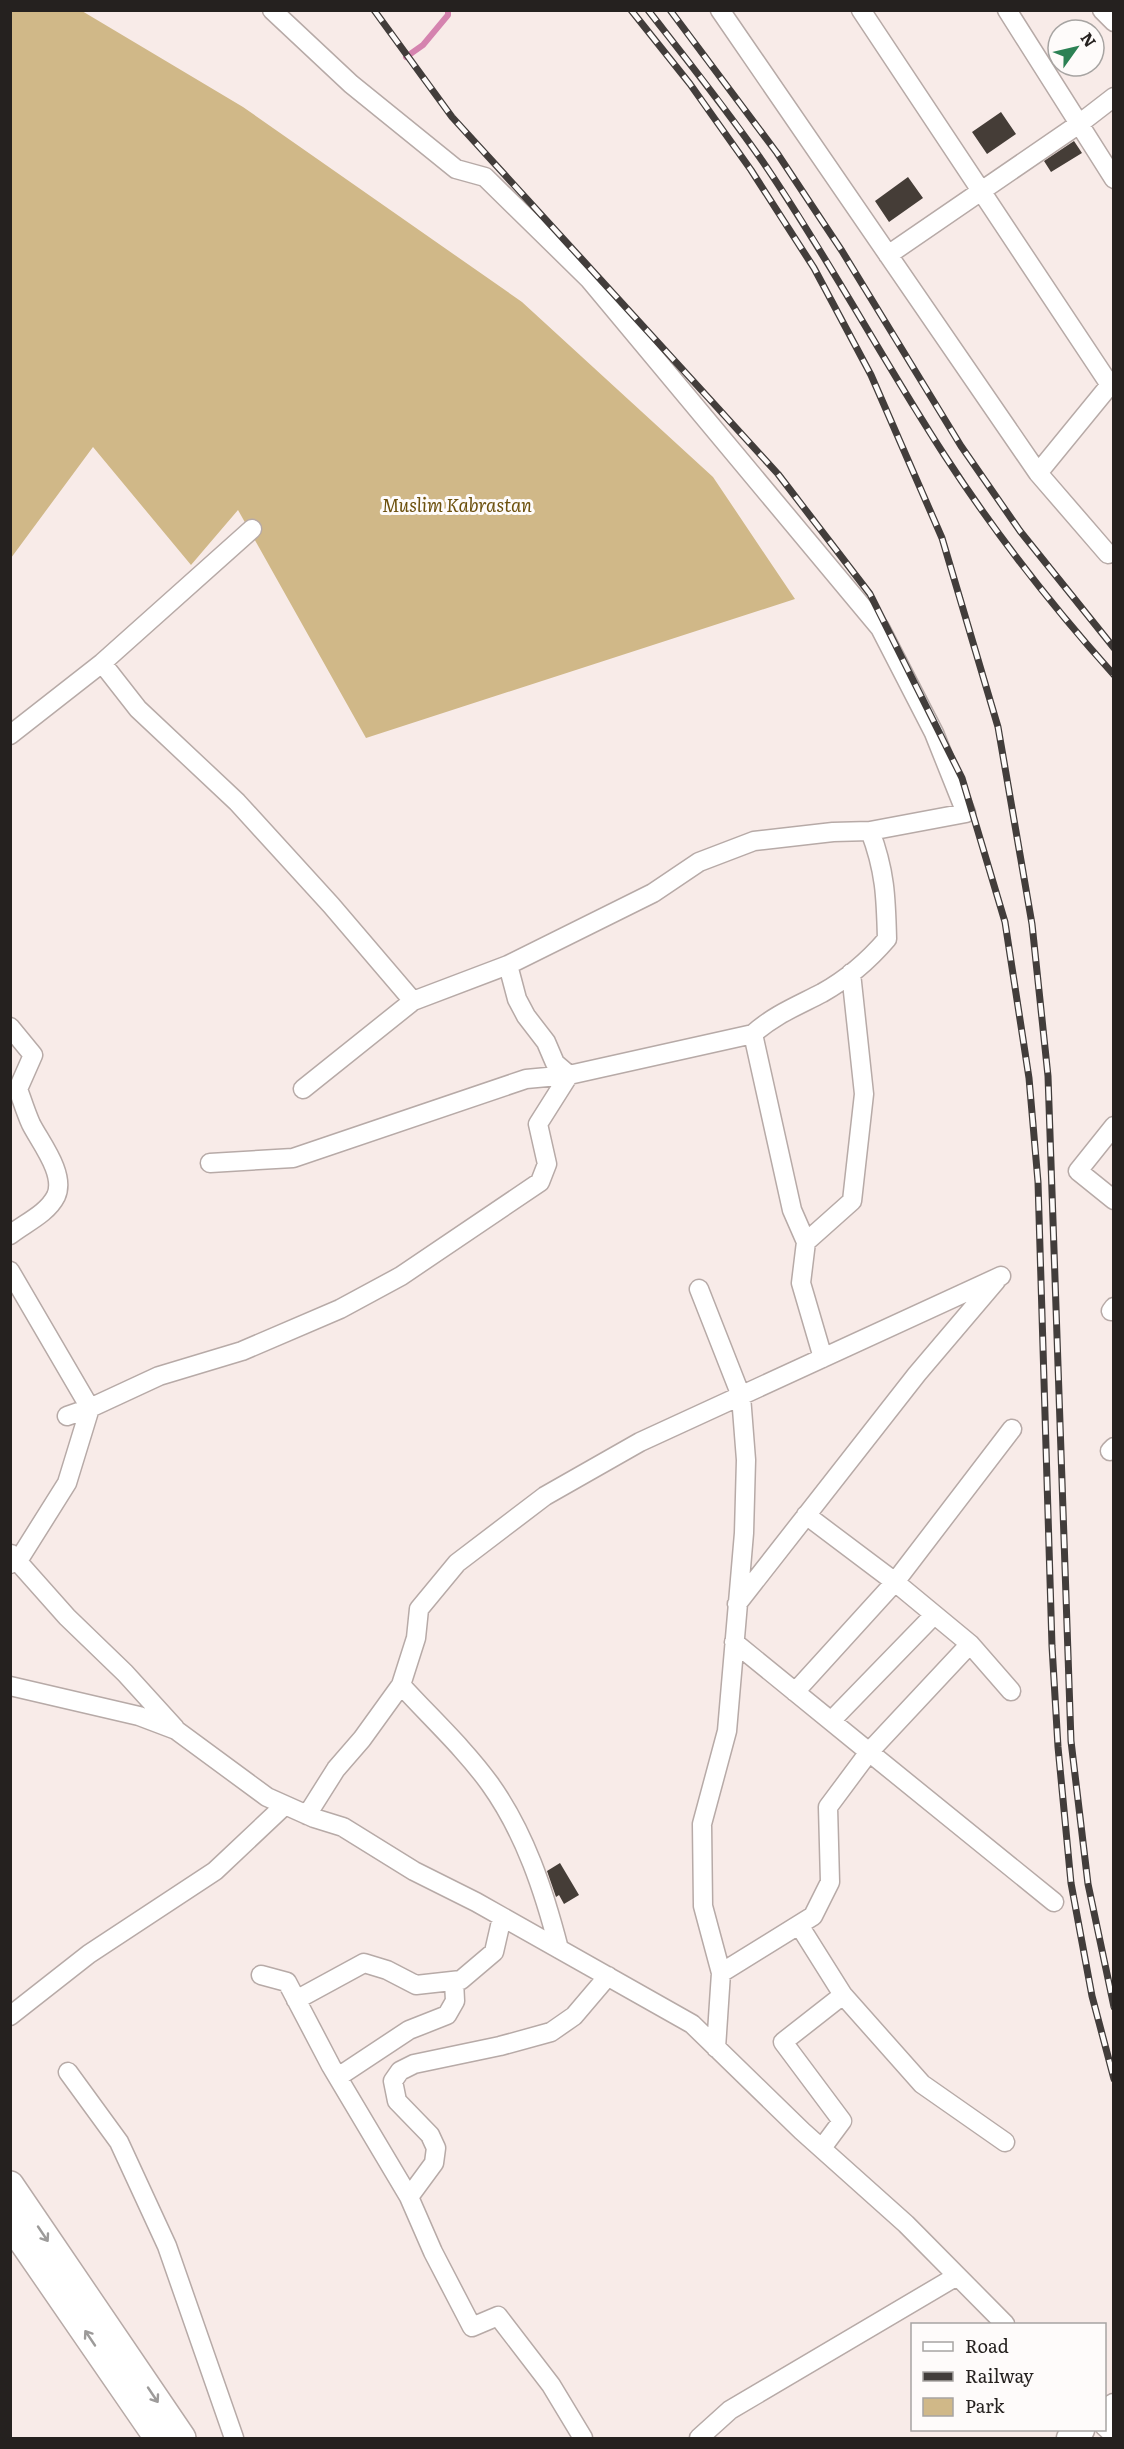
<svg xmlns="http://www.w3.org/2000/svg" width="1124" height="2449" viewBox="0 0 1124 2449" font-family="Literata,serif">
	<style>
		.green { fill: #d0b888 }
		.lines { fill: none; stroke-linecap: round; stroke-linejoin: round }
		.stream { stroke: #d583af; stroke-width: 6 }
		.building { fill: #453d37 }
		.minor-casing { stroke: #b7aaa7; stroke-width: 21 }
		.tertiary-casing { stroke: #b7aaa7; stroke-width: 27 }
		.secondary-casing { stroke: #b7aaa7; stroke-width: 30 }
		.minor { stroke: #fff; stroke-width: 18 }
		.tertiary { stroke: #fff; stroke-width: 24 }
		.secondary { stroke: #fff; stroke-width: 27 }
		.rail-casing { stroke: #423d3b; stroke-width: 7 }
		.rail { stroke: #fefbfa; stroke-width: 4.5; stroke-dasharray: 14; stroke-linecap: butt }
		.oneway { stroke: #9d9b9a }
		.labels { text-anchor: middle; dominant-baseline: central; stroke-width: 6; stroke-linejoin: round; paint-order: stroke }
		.park-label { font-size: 18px; font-style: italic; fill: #6c500d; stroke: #fefbfa }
	</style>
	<rect width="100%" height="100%" fill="#f8ebe8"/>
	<path class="green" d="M11,11h71l161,96 279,195 191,175 82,122 -429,139 -128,-228 -47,55 -98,-118 -82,111z"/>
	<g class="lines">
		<path class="stream" d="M406,57l17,-12 25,-30v-5"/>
	</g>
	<path class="building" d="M1001,112l15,22 -29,20 -15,-22z
		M1074,141l8,12 -31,19 -7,-11z
		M908,177l15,21 -34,24 -14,-21z
		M560,1863l19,32 -15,9 -5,-9 -3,2 -9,-26z"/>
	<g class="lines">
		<g class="minor-casing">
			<path id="minor" d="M272,10l79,74 105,85 29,8 104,102 291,349 54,105 32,80 -96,18
				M720,10l318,463 76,-93
				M861,10l249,375
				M1007,10l107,169
				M1102,10l12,12
				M888,255l191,-131 35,-27
				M1038,473l70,81
				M102,663l36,46 99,93 94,103 82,96 95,-36 145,-72 46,-31 55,-21 79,-9 37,-1c15,39 16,66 17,108 -18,21 -40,40 -65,54 -25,13 -48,22 -69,41l-184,41 -14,-12 -9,-21 -20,-26 -9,-17 -9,-34
				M10,735l92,-72 150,-134
				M10,1027l23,28 -15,34c4,11 8,24 13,35 9,18 35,50 25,72 -9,18 -31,27 -46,39
				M753,1034l39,176 14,32
				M303,1089l110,-88
				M1114,1126l-36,45 36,29
				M210,1163l83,-5 233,-79 43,-4
				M10,1271l80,137 -23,75 -49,78 -8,3
				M699,1289l42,107 5,64 -2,73 -17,198 -25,93 1,82 18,67
				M1111,1311l3,-4
				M823,1358l-22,-75 5,-41 46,-41 12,-107 -13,-121
				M67,1416l23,-8 69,-32 83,-25 98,-42 61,-33 139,-94 7,-18 -9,-40 31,-49
				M1110,1451l4,-4
				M806,1515l89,67 75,62 41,47
				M11,1554l56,63 58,56 50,55
				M737,1604l180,-230 79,-93
				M734,1642l135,110 101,-108
				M401,1685c29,32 63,63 89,99 35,49 54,107 69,165
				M10,1686l129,30 37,14 91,67 47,21 29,9 71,44 62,31 216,122 110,107 104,93 99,100
				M795,1692l100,-110 117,-153
				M831,1721l103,-106
				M307,1815l29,-46 26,-30 39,-54 15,-47 3,-29 38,-46 88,-67 95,-54 361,-166
				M799,1925l44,70 79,89 83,58
				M261,1975l26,7 44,84 78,131 24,55 39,75 26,-11 53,69 32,53
				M296,2000l68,-37 23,7 29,15 45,-5 33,-28 8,-35
				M10,2016l79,-62 126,-83 70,-66
				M716,2048l5,-75 92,-57 17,-34 -2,-75 41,-55 185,150
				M68,2072l51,70 48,104 67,192
				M338,2077l71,-47 38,-15 8,-14 -1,-20
				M822,2148l20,-27 -59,-79 60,-47
				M409,2197l25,-34 2,-15 -6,-13 -33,-34 -4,-20 7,-10 14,-7 86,-18 51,-14 23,-16 34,-40
				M1104,2426l10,9
				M699,2438l31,-28 227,-134"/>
		</g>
		<g class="tertiary-casing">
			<path id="tertiary" d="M1104,2413l10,-7
				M1069,2438l13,-8"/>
		</g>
		<g class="secondary-casing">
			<path id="secondary" d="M10,2185l172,253
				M10,2223l148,215"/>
		</g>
		<use href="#minor" class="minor"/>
		<use href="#tertiary" class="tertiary"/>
		<use href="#secondary" class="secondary"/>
		<g class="rail-casing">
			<path id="rail" d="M374,10l78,107 326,357 92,120 92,184 43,144 24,156 9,104 14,464 6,101 13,136 21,113 22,83
				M631,10l59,74 61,86 63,98 57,107 71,163 56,189 34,197 16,152 23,665 17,143 26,123
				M648,10c39,50 79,100 115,152 65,95 119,197 182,294 50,77 107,150 169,219
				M670,10l107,143 65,98 119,195 59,85 94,117"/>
		</g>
		<use href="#rail" class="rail"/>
	</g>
	<defs><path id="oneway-shaft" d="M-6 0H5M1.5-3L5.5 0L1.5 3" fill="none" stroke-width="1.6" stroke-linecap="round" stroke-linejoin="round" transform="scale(1.5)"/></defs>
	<g class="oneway">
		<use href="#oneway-shaft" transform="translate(43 2234) rotate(56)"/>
		<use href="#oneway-shaft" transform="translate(90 2338) rotate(-124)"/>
		<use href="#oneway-shaft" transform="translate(153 2395) rotate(56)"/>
	</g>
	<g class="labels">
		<g class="park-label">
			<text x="457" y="504">Muslim Kabrastan</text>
		</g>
	</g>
	<rect width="1124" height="2449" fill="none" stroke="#25211f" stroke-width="24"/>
	<rect x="911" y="2323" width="195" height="108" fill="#fefbfa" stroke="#a7a4a2" stroke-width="1.5"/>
	<rect x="923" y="2342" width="30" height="9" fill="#ffffff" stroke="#a7a4a2" stroke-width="1.5"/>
	<text x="965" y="2353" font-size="18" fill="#25211f">Road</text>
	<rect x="923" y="2372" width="30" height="9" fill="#423d3b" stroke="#a7a4a2" stroke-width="1.5"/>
	<text x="965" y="2383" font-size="18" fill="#25211f">Railway</text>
	<rect x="923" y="2398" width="30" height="18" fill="#d0b888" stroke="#a7a4a2" stroke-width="1.5"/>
	<text x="965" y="2413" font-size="18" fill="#25211f">Park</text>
	<g transform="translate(1076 48) rotate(56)"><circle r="28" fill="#fefbfa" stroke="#a7a4a2" stroke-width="1.5"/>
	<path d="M0-4.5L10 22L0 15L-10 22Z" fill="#2c8154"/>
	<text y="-9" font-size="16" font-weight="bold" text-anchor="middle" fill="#25211f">N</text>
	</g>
</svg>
